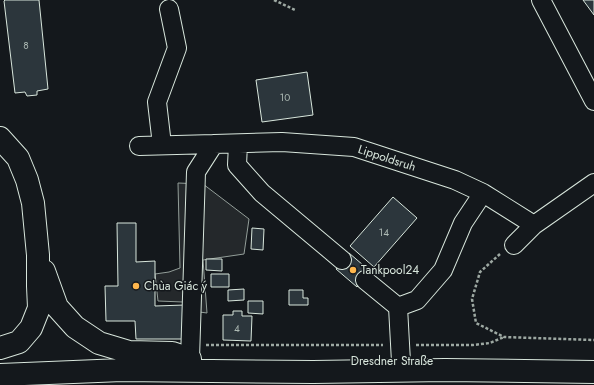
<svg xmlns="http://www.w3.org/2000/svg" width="594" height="385" viewBox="0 0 594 385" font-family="Jost,sans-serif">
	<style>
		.parking { fill: #24282b; stroke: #939e99 }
		.building { fill: #2c363c; stroke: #d8e6dc }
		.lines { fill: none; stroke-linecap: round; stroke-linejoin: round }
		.minor-casing { stroke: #d8e6dc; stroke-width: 20 }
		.major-casing { stroke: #d8e6dc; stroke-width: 24 }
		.path { stroke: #9da8a2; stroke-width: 2.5; stroke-dasharray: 3 2; stroke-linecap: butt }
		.minor { stroke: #14181c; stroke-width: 18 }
		.major { stroke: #14181c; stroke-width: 22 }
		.poi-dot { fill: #ffb74d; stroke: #14181c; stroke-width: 1.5 }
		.labels { text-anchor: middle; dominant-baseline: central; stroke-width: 3; stroke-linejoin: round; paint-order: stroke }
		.number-label { font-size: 10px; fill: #adbab4 }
		.street-label { font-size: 12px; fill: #d8e6dc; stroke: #14181c }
		.poi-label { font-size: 12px; fill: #d8e6dc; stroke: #14181c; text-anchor: start }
	</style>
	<rect width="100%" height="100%" fill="#14181c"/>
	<path class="parking" d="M178,183l25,1 46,35 -5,35 -41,6 4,53 -15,-2 -9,-9 -25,-1 -3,-27 14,-2 11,-4z"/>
	<path class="building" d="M5,0h34l9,89 -11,2v4l-10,1 -2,-4 -10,1 -11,-92z
		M583,0h11v15z
		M307,72l6,43 -51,7 -6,-42z
		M393,197l24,21 -43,49 -24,-21z
		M117,223h19v39l19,-1v45l30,-1v34h-49l-1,-18h-29l-1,-35h13z
		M252,228l12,1 -1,21 -12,-1z
		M349,253l21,18 -13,16 -21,-18z
		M206,259h16v12l-16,-1z
		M211,274h18v13h-18z
		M244,289v11l-16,1v-11z
		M289,290h14v8h5v7h-19z
		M248,301h15v13l-15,-1z
		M233,311h9v5h10l-1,25 -28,-1v-25h10z"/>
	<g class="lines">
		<g class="minor-casing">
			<path id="minor" d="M541,0l53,101
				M238,144l-1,21 25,28 80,67
				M162,145l-5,-43 20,-54 -8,-39
				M139,146l75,-2
				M483,193l51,32
				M514,245l20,-20 60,-42
				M365,280l33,27
				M398,307l3,55
				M190,359l6,-187 18,-28 68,-2 72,5 101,33 28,13 -20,30 -20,47 -26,30 -19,7"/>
		</g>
		<g class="major-casing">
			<path id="major" d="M0,138l18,20 9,22 6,23 5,52v31l1,22 -8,20 -12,14 -19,6
				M44,271l13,36 18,20 24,16 30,9 43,1 18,6
				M0,375l122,-5 191,2 132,-2 149,2"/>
		</g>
		<path class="path" d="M274,0l21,10
			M500,254l-20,18 -8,27 4,24 28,14 90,3
			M206,345h177
			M416,345h57l17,-2 14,-6"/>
		<use href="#minor" class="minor"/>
		<use href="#major" class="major"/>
	</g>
	<g class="poi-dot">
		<circle cx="353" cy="270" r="4"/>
		<circle cx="136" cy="286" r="4"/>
	</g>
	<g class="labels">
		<g class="number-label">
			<text x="26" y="45">8</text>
			<text x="285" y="97">10</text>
			<text x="384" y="232">14</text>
			<text x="237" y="328">4</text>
		</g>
		<g class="street-label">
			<text transform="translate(387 158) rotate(18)">Lippoldsruh</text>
			<text x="392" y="361">Dresdner Straße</text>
		</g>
		<g class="poi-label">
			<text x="361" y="270">Tankpool24</text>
			<text x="144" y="286">Chùa Giác ý</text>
		</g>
	</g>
</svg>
